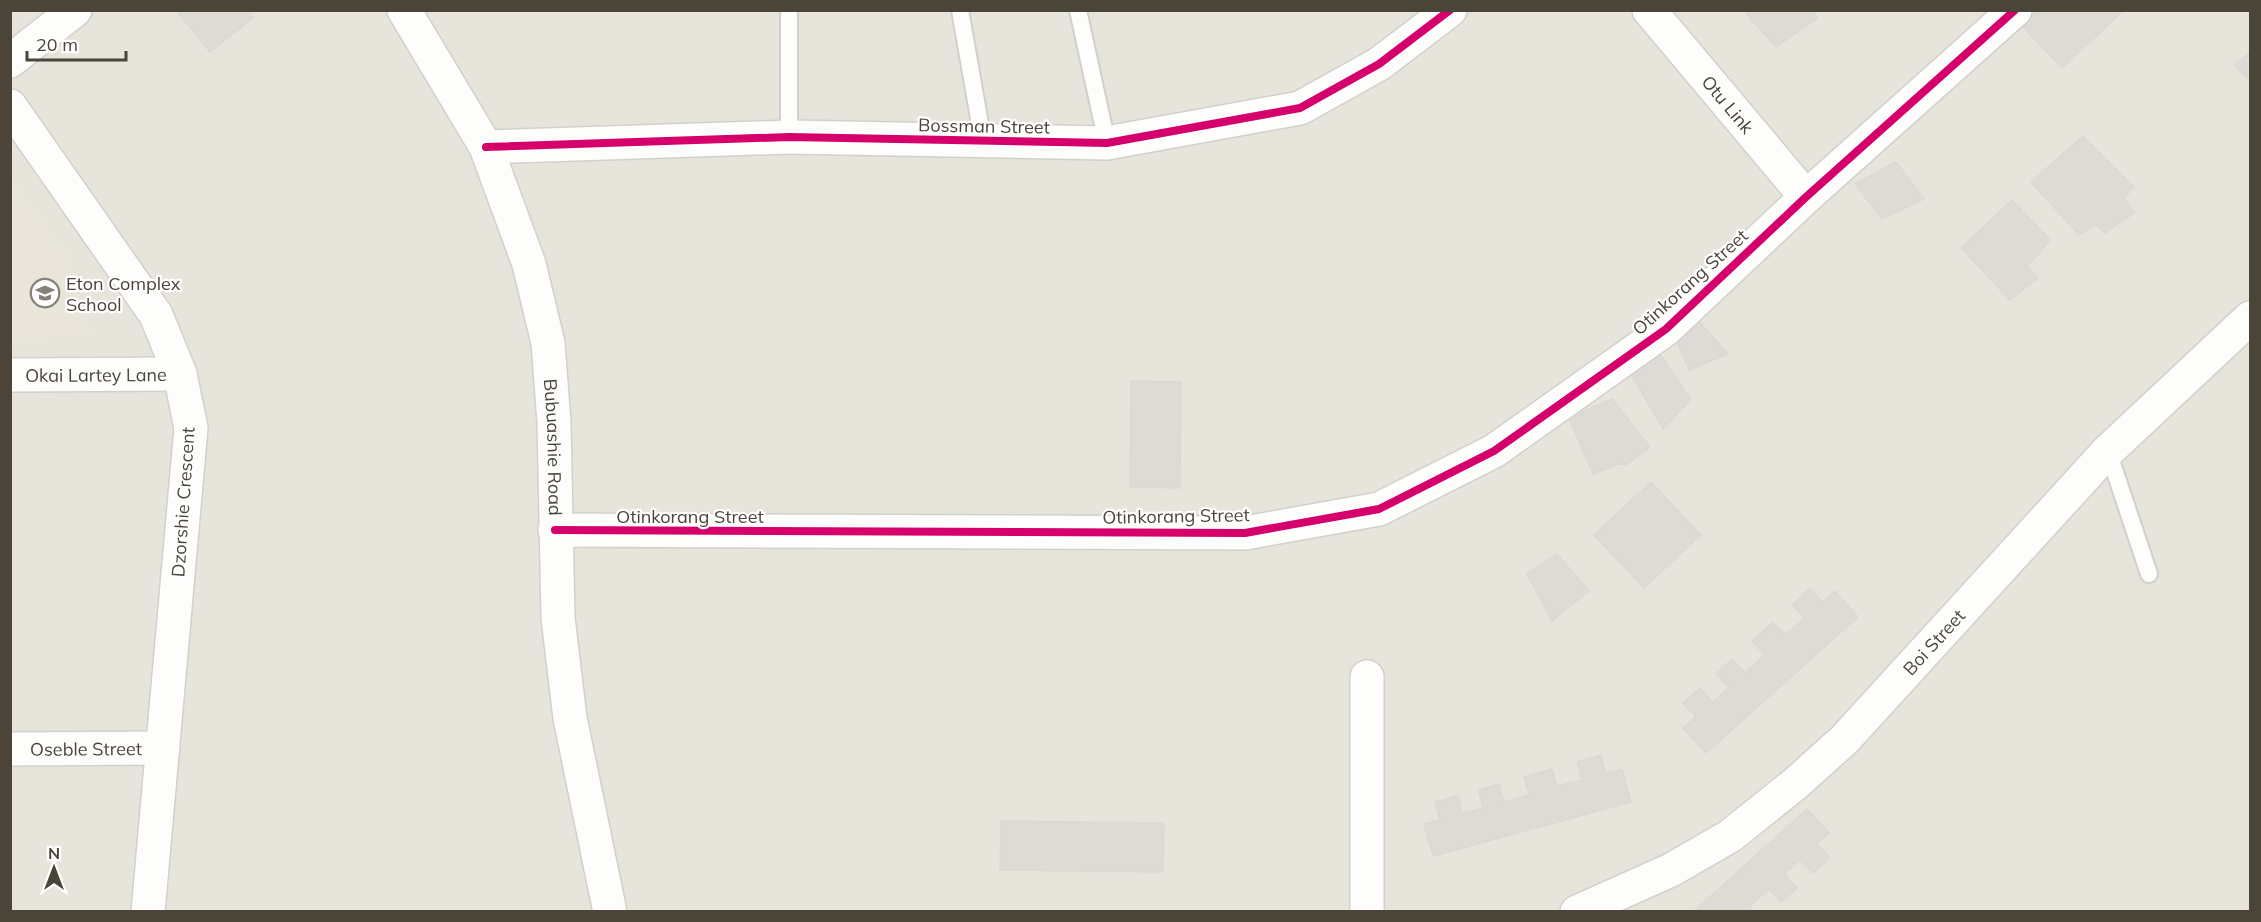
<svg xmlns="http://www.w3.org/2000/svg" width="2261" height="922" viewBox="0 0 2261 922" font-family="Mulish,sans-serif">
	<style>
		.residential { fill: #e7e4dc }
		.education { fill: #eae5da }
		.building { fill: #dedbd6; stroke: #dcd9d4; stroke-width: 1.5 }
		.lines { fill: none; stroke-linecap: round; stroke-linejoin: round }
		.service-casing { stroke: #d2d0cb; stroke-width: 20 }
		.minor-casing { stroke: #d2d0cb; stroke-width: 36 }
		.service { stroke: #fdfdfc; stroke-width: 16 }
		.minor { stroke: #fdfdfc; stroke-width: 33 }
		.cycleway-casing { stroke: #fff; stroke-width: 11 }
		.cycleway { stroke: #d6006c; stroke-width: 8 }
		.labels { text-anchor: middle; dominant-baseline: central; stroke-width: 4.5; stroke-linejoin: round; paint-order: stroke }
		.street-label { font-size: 18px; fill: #4b4439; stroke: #fff }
		.poi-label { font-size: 18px; fill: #4b4439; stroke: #fff; text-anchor: start }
	</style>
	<rect width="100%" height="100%" fill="#f4f2ee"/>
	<path class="residential" d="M11,11h2239v900h-2239z"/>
	<path class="education" d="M10,175l57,75 26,87 -82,3z"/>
	<path class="building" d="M176,10h71l6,8 -43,34z
		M1743,10h67l8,8 -42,29z
		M2037,10h87l-62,58 -41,-43z
		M2250,52v30l-15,-17z
		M2083,136l51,51 -10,11 10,15 -29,20 -9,-8 -17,10 -48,-53z
		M1896,162l28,37 -42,20 -27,-35z
		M2012,200l39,40 -24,26 11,12 -28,22 -49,-52z
		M1696,318l32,36 -39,16 -16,-37z
		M1654,345l37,55 -28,29 -36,-62z
		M1131,381l50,1 -1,106 -50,-1z
		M1612,399l38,48 -24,18 -8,-1 -25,10 -24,-56z
		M1651,482l50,53 -57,53 -50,-53z
		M1557,554l32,37 -37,30 -25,-47z
		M1810,588l12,14 13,-11 23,26 -152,136 -23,-25 13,-11 -13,-14 17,-15 13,14 16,-15 -13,-13 16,-15 13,14 20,-18 -13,-14 21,-19 12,13 20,-17 -13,-13z
		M1601,755l4,18 17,-4 9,33 -198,54 -9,-32 16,-4 -5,-18 23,-6 4,17 21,-5 -5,-18 21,-6 5,18 25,-7 -5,-18 28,-8 5,17 25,-6 -5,-18z
		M1807,809l22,24 -12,11 13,14 -17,15 -13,-13 -16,14 13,14 -16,14 -12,-13 -20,18 4,5h-60z
		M1001,821l163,2 -1,49 -163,-2z"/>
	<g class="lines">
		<g class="service-casing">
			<path id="service" d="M960,10l23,131
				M1078,10l29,133
				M789,137v-124
				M2108,451l41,123"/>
		</g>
		<g class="minor-casing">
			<g id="minor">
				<path id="s1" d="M404,10l82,137 43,117 19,79 6,79 4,196 12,100 40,194"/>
				<path id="s2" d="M1649,10l157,187"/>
				<path d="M10,61l65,-51"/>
				<path d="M10,106l146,209 24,59 11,54 -43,484"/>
				<path d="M486,147l303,-10 318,6 193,-35 79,-44 71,-54"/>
				<path id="s3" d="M10,375l170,-1"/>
				<path d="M555,530l690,3 134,-24 115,-58 172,-122 140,-132 209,-187"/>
				<path d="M1367,677v235"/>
				<path id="s4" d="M10,749l153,-1"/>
				<path id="s5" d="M1577,912l94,-42 59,-34 65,-52 49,-44 264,-289 142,-133"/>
			</g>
		</g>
		<use href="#service" class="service"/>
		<use href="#minor" class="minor"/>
		<g class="cycleway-casing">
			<path id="cycleway" d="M486,147l303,-10 318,6 193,-35 79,-44 71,-54
				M555,530l690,3 134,-24 115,-58 172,-122 140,-132 209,-187"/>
		</g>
		<use href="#cycleway" class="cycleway"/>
	</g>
	<defs>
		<g id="school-ring" transform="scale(1.5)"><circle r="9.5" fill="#fff" stroke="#868178" stroke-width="1.5"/><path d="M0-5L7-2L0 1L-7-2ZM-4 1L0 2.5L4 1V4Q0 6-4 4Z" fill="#868178"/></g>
	</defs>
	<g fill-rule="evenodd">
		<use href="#school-ring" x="45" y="293"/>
	</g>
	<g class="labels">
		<g class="street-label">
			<text stroke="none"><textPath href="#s2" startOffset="123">Otu Link</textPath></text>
			<text transform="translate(984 126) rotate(1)">Bossman Street</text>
			<text transform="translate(1690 282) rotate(-42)">Otinkorang Street</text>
			<text stroke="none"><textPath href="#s3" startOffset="86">Okai Lartey Lane</textPath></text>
			<text stroke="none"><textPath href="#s1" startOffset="470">Bubuashie Road</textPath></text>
			<text transform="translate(183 502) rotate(-86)">Dzorshie Crescent</text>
			<text x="690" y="516">Otinkorang Street</text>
			<text transform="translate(1176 516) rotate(-1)">Otinkorang Street</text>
			<text stroke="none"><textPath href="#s5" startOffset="453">Boi Street</textPath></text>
			<text stroke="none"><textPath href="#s4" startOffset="76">Oseble Street</textPath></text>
		</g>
		<g class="poi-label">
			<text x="66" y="283">Eton Complex<tspan x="66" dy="21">School</tspan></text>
		</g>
	</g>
	<rect width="2261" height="922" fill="none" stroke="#4b4439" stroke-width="24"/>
	<g transform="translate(54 868)" stroke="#ffffff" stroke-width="4.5" paint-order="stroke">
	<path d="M0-4.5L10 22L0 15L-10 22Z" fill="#4b4439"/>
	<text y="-9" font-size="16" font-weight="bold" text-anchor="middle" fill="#4b4439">N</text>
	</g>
	<path d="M27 51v9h99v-9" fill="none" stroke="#4b4439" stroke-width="3"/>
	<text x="36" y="51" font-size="18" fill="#4b4439" stroke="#ffffff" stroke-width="4.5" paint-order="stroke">20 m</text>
</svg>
